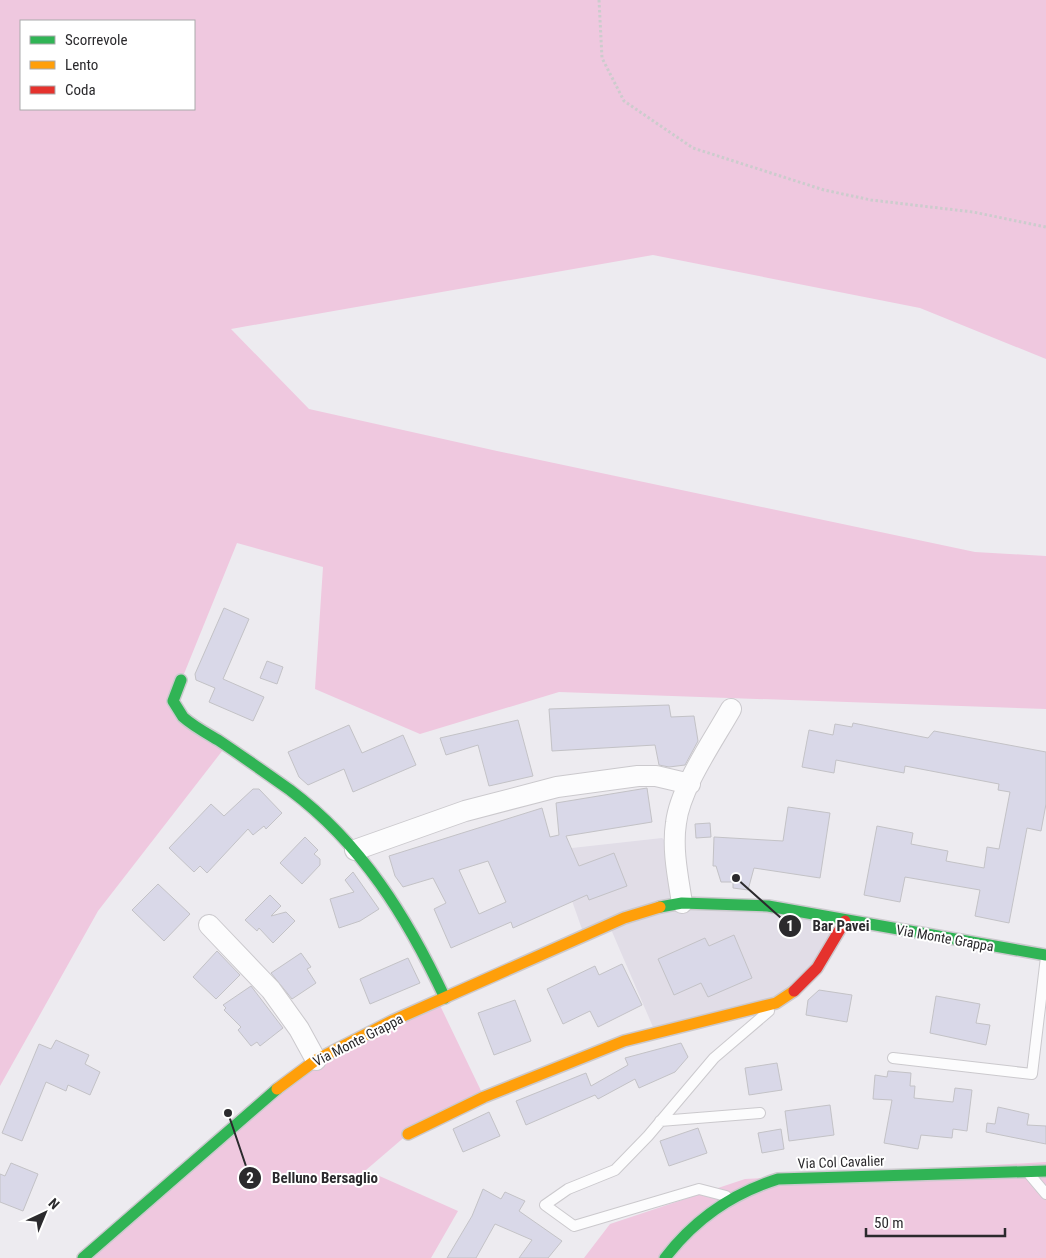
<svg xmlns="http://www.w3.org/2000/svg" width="1046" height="1258" viewBox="0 0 1046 1258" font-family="'Roboto Condensed',sans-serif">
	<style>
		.built { fill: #e1dde7 }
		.green { fill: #efc8df; fill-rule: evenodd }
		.building { fill: #d9d8e8; stroke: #c3c2c6; fill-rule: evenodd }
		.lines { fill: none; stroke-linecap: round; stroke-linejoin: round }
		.lane-casing { stroke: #cbc9cd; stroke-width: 12 }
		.street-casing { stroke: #cbc9cd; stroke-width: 22 }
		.fast-casing { stroke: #cbc9cd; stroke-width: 14 }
		.slow-casing { stroke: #cbc9cd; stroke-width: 14 }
		.jam-casing { stroke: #cbc9cd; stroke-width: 14 }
		.path { stroke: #cccccd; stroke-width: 3; stroke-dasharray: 2.5 2.5; stroke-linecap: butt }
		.lane { stroke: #fcfcfd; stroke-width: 10 }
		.street { stroke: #fcfcfd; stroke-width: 20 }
		.fast { stroke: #30b455; stroke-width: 11 }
		.slow { stroke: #ff9f0a; stroke-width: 11 }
		.jam { stroke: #e5322d; stroke-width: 11 }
		.labels { text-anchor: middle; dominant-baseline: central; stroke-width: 4; stroke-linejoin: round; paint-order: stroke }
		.street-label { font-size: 14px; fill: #2b2a2d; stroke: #fff }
		.leader { fill: none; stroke: #2b2a2d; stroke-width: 2 }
		.callout-dot { fill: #2b2a2d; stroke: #fff; stroke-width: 2 }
		.mark-label { font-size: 15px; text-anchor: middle; font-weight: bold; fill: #fff }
		.callout-label { font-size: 15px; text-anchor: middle; font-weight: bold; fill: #2b2a2d; stroke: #fff; stroke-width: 4; stroke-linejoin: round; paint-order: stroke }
	</style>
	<rect width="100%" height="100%" fill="#edebf0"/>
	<path class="built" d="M662,838l17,13 5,49 169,18 -50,73 -147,43 -49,-114 -24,12 -29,-82z"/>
	<path class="green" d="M0,0h1046v359l-126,-51 -267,-53 -422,74 78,80 188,42 478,101 71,4v153l-487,-17 -139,42 -105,-45 8,-122 -86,-24 -64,158 53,45 -128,165 -98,175zM21,21h173v88h-173z
		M435,995l49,102 -76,37 -42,36 92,41 -27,47h-353l181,-162z
		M1046,1162v96h-462l26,-34 135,-45z"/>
	<path class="building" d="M224,608l25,11 -26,60 41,18 -11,24 -44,-19 6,-14 -19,-8 -1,-6z
		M267,661l16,6 -6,17 -17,-6z
		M669,705l2,12 23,-1 4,25 -13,24 -16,2 -10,-2 -4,-20 -103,6 -3,-42z
		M518,720l15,56 -44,10 -11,-41 -32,10 -6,-17z
		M853,723l75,15 6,-7 112,21v52l-5,27 -14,-3 -18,95 -34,-7 5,-26 -75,-13 -5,25 -36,-7 13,-69 36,7 -2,11 37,7 -2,10 38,7 3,-21 12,2 11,-57 -12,-2 1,-6 -94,-18 -1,7 -68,-13 -2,13 -32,-6 7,-37 24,5 2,-11 17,3z
		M349,725l13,28 41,-18 13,30 -63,27 -9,-23 -36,16 -9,-8 -11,-25z
		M647,788l5,34 -86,14 13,30 35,-13 13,33 -38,14 -2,-5 -74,33 -2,-6 -60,26 -17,-39 12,-6 -13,-25 -30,9 -8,-11 -6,-20 153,-48 8,29 9,-2 -3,-32zM488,861l18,41 -27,12 -20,-44z
		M253,789h6l23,24 -16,16 -2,-3 -11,9 -5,-6 -41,44 -7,-7 -6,6 -25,-24 42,-44 13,12z
		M788,807l42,6 -10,65 -66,-10 -6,22 -15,-2v-6h-12l-5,-16h-3l1,-29 69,4z
		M710,823l1,14 -15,1 -1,-14z
		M305,837l13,13 -4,4 6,5v6l-18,19 -22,-21z
		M353,872l26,37 -19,12 -21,7 -9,-29 24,-7 -9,-12z
		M158,884l32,30 -26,27 -32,-31z
		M270,895l11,11 -10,10 15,-4 9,9 -22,22 -14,-15 -2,3 -12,-11z
		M734,935l18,43 -44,19 -7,-14 -27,12 -16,-36 47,-21 4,8z
		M217,951l23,24 -24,24 -23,-22z
		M301,953l10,14 -4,2 9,14 -24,16 -21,-26z
		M408,958l12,25 -50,21 -10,-25z
		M622,964l20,41 -44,22 -8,-16 -27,13 -16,-35 48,-23 4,9z
		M251,986l32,42 -23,18 -3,-4 -6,4 -13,-16 3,-3 -17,-17 2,-2 -3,-3z
		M819,990l33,5 -5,27 -41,-7 2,-15z
		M936,996l44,8 -4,19 14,2 -4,20 -56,-12z
		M515,1000l16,41 -37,14 -16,-42z
		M56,1040l33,15 -4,9 15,8 -10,23 -22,-10 -2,6 -20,-9 -24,59 -20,-8 37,-89 12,5z
		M681,1043l7,14 -13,15 -36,16 -4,-9 -37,20 -3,-4 -69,30 -10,-24 70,-28 5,13 37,-21 -3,-7z
		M777,1063l5,27 -33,5 -4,-27z
		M888,1071l23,2 -1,13h5l-1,12 39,4 2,-14 17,2 -5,41 -14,-2 -1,9 -31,-3 -3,14 -34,-6 8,-43 -19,-1 2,-24 12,2z
		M830,1105l4,30 -45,6 -4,-30z
		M998,1107l31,7 -2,11 19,1v18l-60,-12 1,-9 8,1z
		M489,1112l11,24 -37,16 -10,-23z
		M698,1128l9,25 -38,13 -9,-25z
		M781,1129l3,20 -22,4 -4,-20z
		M11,1163l27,11 -15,37 -23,-9v-28l5,2z
		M483,1189l18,10 4,-7 20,9 -6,10 43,30 -14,17h-29l13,-18 -37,-16 -19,34h-29l25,-42z"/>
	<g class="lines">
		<g class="lane-casing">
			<path id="lane" d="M893,1058l139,16 14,-117
				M660,1121l100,-8
				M1030,1175l16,19
				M726,1196l-27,-7 -125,37 -29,-21 23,-16 47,-19 33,-34 66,-78 55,-47"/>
		</g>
		<g class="street-casing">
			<path id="street" d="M355,850l110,-39 92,-24 81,-11h18l34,8
				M682,903c-4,-26 -10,-54 -6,-80 4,-35 37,-82 55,-114
				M209,925l62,65 28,39 17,31"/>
		</g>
		<g class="fast-casing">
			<path id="fast" d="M181,680l-8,21 10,16c10,9 23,16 35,23 24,16 48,33 72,50 72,54 117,127 155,208
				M660,907l22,-4 86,3 278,49
				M83,1258l194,-169
				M665,1258c30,-39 66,-64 113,-79l268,-8"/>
		</g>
		<g class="slow-casing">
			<path id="slow" d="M277,1089l39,-29 76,-39 232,-103 36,-11
				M408,1134l76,-37 140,-56 152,-38 18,-12"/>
		</g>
		<g class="jam-casing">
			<path id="jam" d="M794,991l23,-23 28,-47"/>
		</g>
		<path class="path" d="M599,0l3,58 22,43 69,47 131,42 47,10 102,12 73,15"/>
		<use href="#lane" class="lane"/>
		<use href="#street" class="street"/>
		<use href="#fast" class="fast"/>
		<use href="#slow" class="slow"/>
		<use href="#jam" class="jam"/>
	</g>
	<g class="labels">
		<g class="street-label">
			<text transform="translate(945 938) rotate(10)">Via Monte Grappa</text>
			<text transform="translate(358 1040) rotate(-27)">Via Monte Grappa</text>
			<text transform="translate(841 1162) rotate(-2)">Via Col Cavalier</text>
		</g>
	</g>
	<path class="leader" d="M736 878L790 926M228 1113L250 1178"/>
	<g class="callout-dot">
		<circle cx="736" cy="878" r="5"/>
		<circle cx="228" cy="1113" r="5"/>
		<circle cx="790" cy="926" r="12"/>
		<circle cx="250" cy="1178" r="12"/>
	</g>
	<g class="mark-label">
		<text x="790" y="931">1</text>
		<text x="250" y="1183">2</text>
	</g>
	<g class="callout-label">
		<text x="841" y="931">Bar Pavei</text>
		<text x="325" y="1183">Belluno Bersaglio</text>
	</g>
	<rect x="20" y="20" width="175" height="90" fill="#ffffff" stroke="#aaaaab"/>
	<rect x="30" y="36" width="25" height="8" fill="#30b455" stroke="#aaaaab"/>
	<text x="65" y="45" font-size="15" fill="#2b2a2d">Scorrevole</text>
	<rect x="30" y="61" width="25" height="8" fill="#ff9f0a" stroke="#aaaaab"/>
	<text x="65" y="70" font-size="15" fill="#2b2a2d">Lento</text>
	<rect x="30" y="86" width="25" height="8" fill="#e5322d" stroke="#aaaaab"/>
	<text x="65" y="95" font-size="15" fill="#2b2a2d">Coda</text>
	<g transform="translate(45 1213) rotate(44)" stroke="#ffffff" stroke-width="4" paint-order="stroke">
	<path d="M0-4L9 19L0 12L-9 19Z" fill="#2b2a2d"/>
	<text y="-8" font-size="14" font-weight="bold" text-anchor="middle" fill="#2b2a2d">N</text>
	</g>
	<path d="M866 1228v8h139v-8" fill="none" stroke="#2b2a2d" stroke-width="2.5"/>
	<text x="874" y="1228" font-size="15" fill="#2b2a2d" stroke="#ffffff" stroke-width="4" paint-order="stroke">50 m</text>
</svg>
